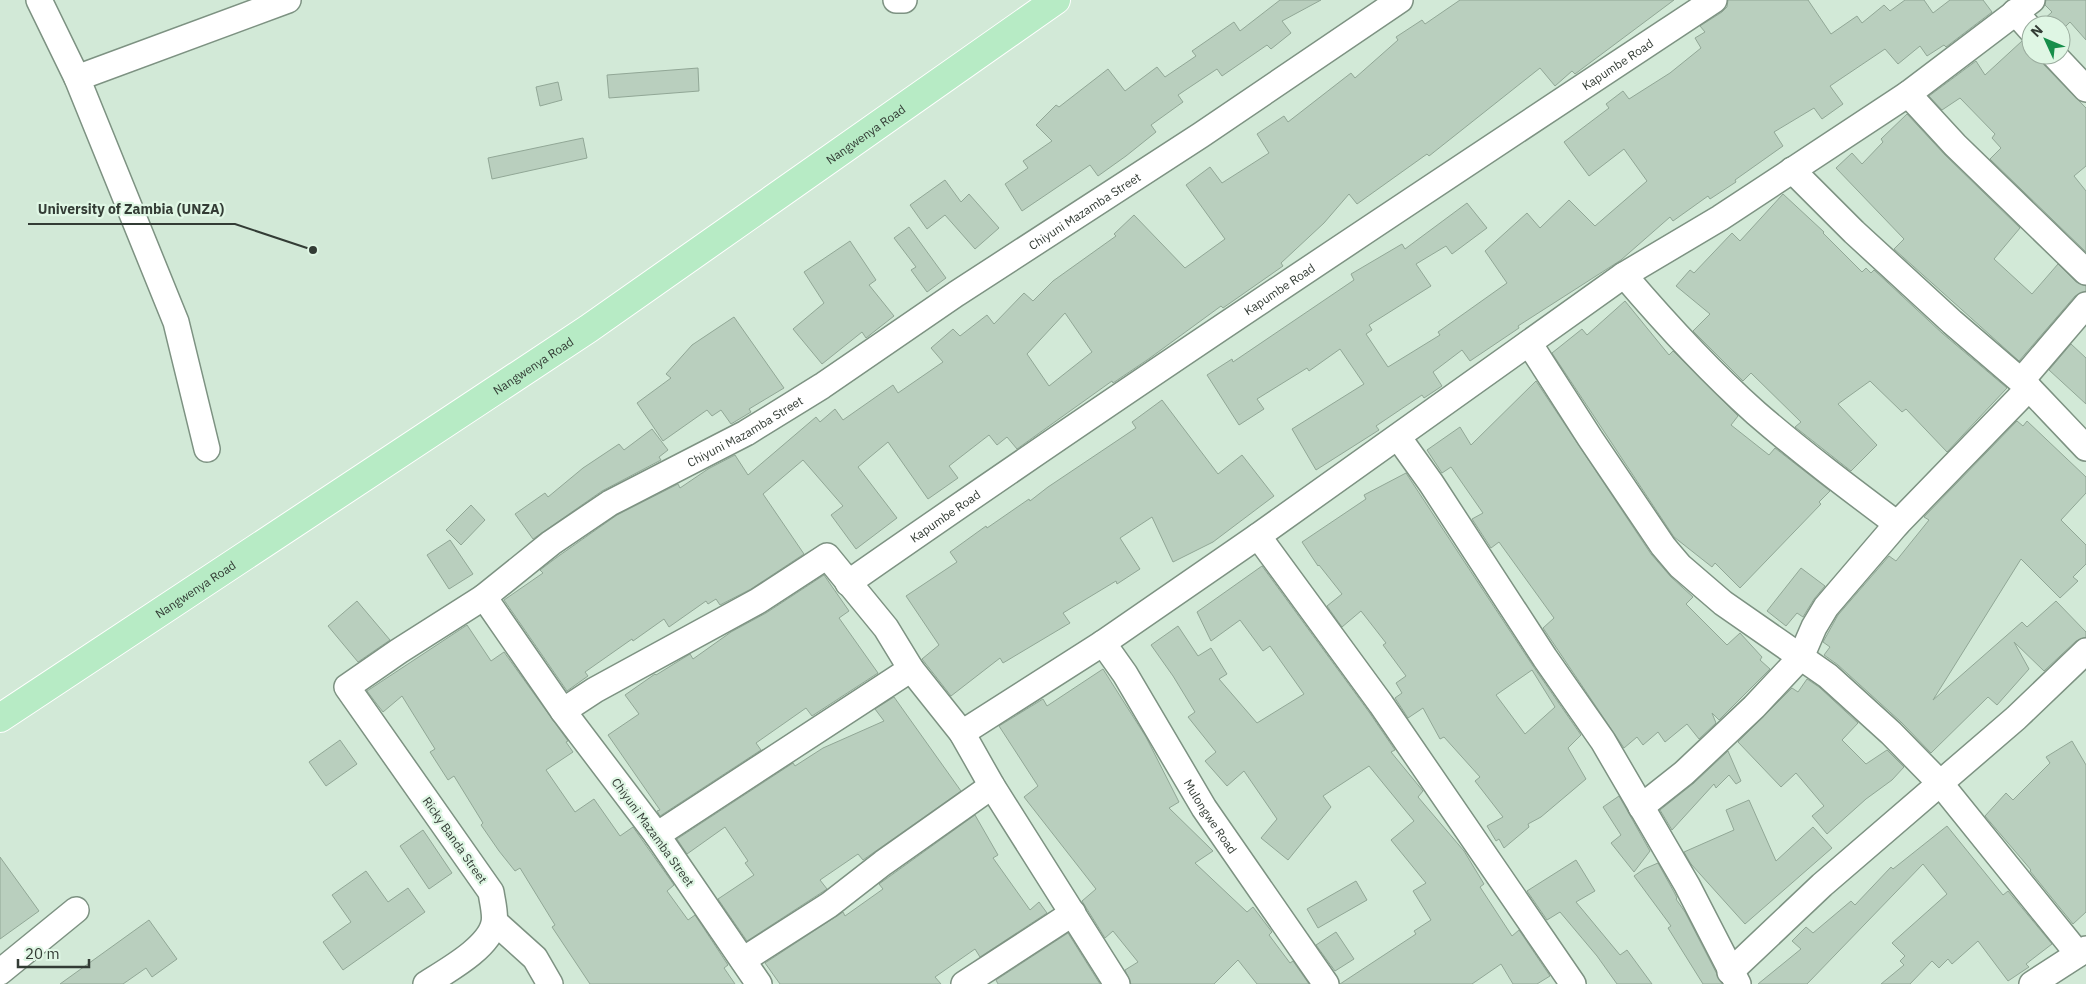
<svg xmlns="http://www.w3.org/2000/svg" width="2086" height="984" viewBox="0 0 2086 984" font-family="'IBM Plex Sans',sans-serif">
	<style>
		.building { fill: #b9cfbe; stroke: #91a796; fill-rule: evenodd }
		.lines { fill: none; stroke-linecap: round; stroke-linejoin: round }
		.minor-casing { stroke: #7d9282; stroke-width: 28 }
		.major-casing { stroke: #fff; stroke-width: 30 }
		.minor { stroke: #fff; stroke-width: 25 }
		.major { stroke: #b7ebc5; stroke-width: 28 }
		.labels { text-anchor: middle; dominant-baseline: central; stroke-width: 4.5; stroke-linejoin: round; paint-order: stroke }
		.street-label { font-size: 12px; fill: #333c35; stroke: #dff6e4 }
		.leader { fill: none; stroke: #333c35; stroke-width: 2 }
		.callout-dot { fill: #333c35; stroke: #dff6e4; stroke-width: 2 }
		.callout-label { font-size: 14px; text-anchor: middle; font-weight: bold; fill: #333c35; stroke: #dff6e4; stroke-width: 4.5; stroke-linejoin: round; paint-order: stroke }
	</style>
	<rect width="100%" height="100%" fill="#d2e9d7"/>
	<path class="building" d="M1280,0h41l-39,21 9,12 -20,16 -4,-4 -45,31 -5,-7 -39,26 5,7 -32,23 5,7 -30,24 -28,20 -8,-11 -68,46 -17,-27 23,-16 -5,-7 29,-20 -16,-16 20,-20 3,2 49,-38 17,22 32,-24 8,10 31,-21 -4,-5 42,-29 6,9z
		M1460,0h214l-99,74 -3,-3 -17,15 -15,-18 -111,88 -2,-2 -70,50 -8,-10 -25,29 -43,40 2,3 -60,42 -2,-2 -71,52 -37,25 -1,-2 -95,68 -10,-12 -10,8 -8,-10 -40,31 9,12 -30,21 -40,-57 -30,25 39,51 -41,31 -25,-34 12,-9 -40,-46 -40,34 41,60 -53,35 -31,16 -4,-6 -8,5 -2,-3 -37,26 -5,-8 -31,22 -1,-2 -47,33 3,4 -21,15 -63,-91 39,-27 -3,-3 20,-15 57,-40 61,-31 2,4 28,-19 27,-14 13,20 68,-58 4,5 15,-13 8,11 50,-35 5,8 45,-31 -12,-14 22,-19 7,7 27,-21 7,9 30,-31 9,8 20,-20 63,-45 -2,-2 20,-19 51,53 40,-29 -39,-54 24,-18 12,16 47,-30 -12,-19 27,-18 4,6 63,-49 4,5 43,-38 -2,-3 26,-17 3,4zM1065,313l27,39 -43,34 -22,-32z
		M1728,0h80l23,34 26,-18 5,7 22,-18 6,6 15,-11h19l9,13 17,-13h33l9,12 -46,35 -2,-2 -17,11 -7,-10 -22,18 -13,-15 -55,37 13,18 -21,15 -8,-11 -40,24 9,14 -48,34 1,2 -26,17 -2,-3 -35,25 -3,-4 -49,43 -103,66 1,2 -49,33 -8,-11 -29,22 9,14 -18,12 -2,-3 -46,31 3,4 -63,40 -24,-41 72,-45 -24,-35 -31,22 -2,-3 -50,31 7,10 -25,16 -32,-50 25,-16 1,3 121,-82 -3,-6 51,-30 3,5 62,-46 20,25 -35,26 -6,-8 -30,18 15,22 -62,39 3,5 -6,4 22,33 52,-32 -2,-3 69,-49 -22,-32 42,-38 13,15 29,-28 26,26 52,-45 -23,-32 -35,27 -25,-34 45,-34 -3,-4 17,-13 6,8 41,-26 31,-25 -6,-10 10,-6 -5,-6 22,-14 5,-5z
		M2046,0h40v40l-16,-18 -9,9v-6h-17l-2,-4 10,-9 -7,-7z
		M2022,41l9,3v11h9l4,10 42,43v58l-12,10 12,15v61l-96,-93 11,-11 -9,-10 3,-4 -35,-36 -18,12 -13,-14 47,-35 9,14z
		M698,68l1,23 -90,7 -2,-23z
		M558,82l4,18 -22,6 -4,-19z
		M1907,114l38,41 75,73 -26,31 38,35 26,-30 18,18 10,4v5l-11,5 -56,65 -125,-112 10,-10 -68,-71 16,-15 10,11 21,-22 -2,-3z
		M583,138l4,20 -95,21 -4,-21z
		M945,180l16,22 8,-8 30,34 -24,21 -30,-34 -18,14 -17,-24z
		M1783,194l41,38 -1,1 39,39 4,-4 5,5 3,-3 68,63 65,55 -60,64 -41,-43 -4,3 -32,-31 -32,23 39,41 -26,26 -56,-44 6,-5 -50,-49 -8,8 -50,-50 17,-17 -34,-28 14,-16 4,3 38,-40 8,8z
		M909,227l37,51 -19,14 -16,-22 5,-3 -22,-29z
		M850,241l26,39 -7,5 25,31 -28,22 -4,-6 -40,32 -29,-35 31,-26 -20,-31z
		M1625,301l44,54 4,-4 65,65 -7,9 38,30 6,-7 55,43 -11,11 2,2 -81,84 -25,-25 -3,4 -38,-30 -122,-184 30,-24 5,6z
		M734,317l50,71 -35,21 2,3 -20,12 -10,-14 -9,6 -5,-6 -44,31 -26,-38 34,-25 -5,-4 26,-29z
		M2071,344l15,14v46l-37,-34z
		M1536,381l115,173 20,23 22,20 -7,7 41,41 13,-12 22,24 -2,3 10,9 -51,51 -7,-7 4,10 -17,16 -12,-15 -22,18 -7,-10 -15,13 -6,-8 -13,11 -81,-120 11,-10 -55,-76 -8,6 -19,-29 11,-6 -32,-46 -9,6 -15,-23 33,-23 11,18z
		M1162,400l56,74 24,-19 32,41 -61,46 -40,20 -21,-45 -32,21 20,31 -23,15 -1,-3 -53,32 7,10 -67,40 -3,-5 -49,38 -29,-37 17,-14 -33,-49 51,-34 -7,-10 36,-26 1,2 42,-29 1,2 18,-14 88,-59 -4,-6z
		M2017,421l6,5 4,-5 59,56v16l-25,27 25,25v19l-13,13 5,4 -18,17 -39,-39 -88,141 89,-78 5,5 29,-26 30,31v5l-10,4 -32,30 -30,-29 15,27 -32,36 -9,-8 -57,56 -30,-31 -63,-57 -14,-10 6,-8 -7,-5 15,-27 51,-59 7,5 33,-41 -5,-3z
		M652,429l16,21 -9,7 2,3 -59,31 -69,48 -18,-25 30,-21 3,4 35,-29 36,-24 5,6z
		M1406,473l127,193 48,69 -13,13 18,31 -45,38 -13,7 1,3 -25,21 -5,-9 -3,2 -9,-15 16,-9 -28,-36 5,-4 -36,-40 -4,2 -17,-31 -15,10 -13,-20 7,-5 -6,-10 10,-7 -23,-31 3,-2 -25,-32 -19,16 -15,-21 15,-12 -23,-29 -1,1 -16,-24 64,-43 -2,-4zM1532,670l23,37 -30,27 -29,-39z
		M471,505l14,15 -24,25 -15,-15z
		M450,540l23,34 -24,15 -22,-34z
		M1262,566l107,146 26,38 -4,2 32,39 -5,6 46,54 20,33 -4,3 32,49 7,-6 31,46 -13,8h-24l-12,-20 -29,20h-132l76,-50 -2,-3 17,-11 -18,-29 13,-8 -35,-43 23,-19 -45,-55 -46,30 8,11 -43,53 -27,-22 16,-19 -33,-48 -17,15 -22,-25 11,-9 -28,-35 7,-5 -22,-36 -22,-31 27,-19 20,30 13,-8 16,26 -8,5 38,44 47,-29 -34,-48 -7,5 -23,-31 -29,21 -14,-29z
		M1801,568l24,18 -11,13 -11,18 -6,-4 -11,13 -19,-15z
		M824,575l25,36 -10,7 39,55 -66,43 -6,-8 -50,35 5,7 -101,66 -3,-5 3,-1 -52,-75 31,-21 -14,-19 30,-21 1,1 34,-21 3,5 38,-27 35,-19z
		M357,601l33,39 -32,22 -30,-36z
		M467,625l24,36 13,-9 64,89 -2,1 7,10 -27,18 29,42 19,-13 26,37 13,-9 41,58 -7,6 21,29 7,-5 33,50 -4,3 11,16h-145l-38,-57 3,-2 -35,-57 -5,3 -16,-20 -18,-26 2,-2 -29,-47 -6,4 -18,-28 5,-3 -33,-53 -19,16 -7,-9 -9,-12z
		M1103,669l43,68 33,65 -10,6 44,43 -18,12 52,49 6,-5 19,25 -3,3 21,28 3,-2 16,23h-52l-19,-24 -24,24h-83l-6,-14 13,-8 -25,-31 -8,7 -23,-37 14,-12 -72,-92 14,-11 -39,-60 44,-27 4,7z
		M1807,679l12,8 39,36 -16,17 24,24 21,-14 17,17 -12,13 -26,19 -39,35 -15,-18 12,-10 -28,-33 -15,14 -43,-45 54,-54 6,4z
		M894,697l67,94 -98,69 -5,-6 -38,26 7,9 -80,52 -29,-42 36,-24 -9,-12 3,-2 -23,-34 -38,27 -10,-15 116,-76 2,3 28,-18 61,-27 -9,-12z
		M340,740l17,24 -31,22 -17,-24z
		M2072,741l14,24v147l-13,12 -43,-53 1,-1 -46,-54 21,-23 7,7 37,-37 -4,-6z
		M1728,751l13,30 -5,3 -7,-9 -13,13 -2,-4 -42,46 -12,-20 34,-27z
		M1619,796l31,55 -16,21 -23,-29 10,-8 -18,-28z
		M1749,800l27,61 37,-34 19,21 -87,76 -54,-60 -7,-12 50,-22 -8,-20z
		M975,815l23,40 -5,3 37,52 9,-8 8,11 -67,44 -5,-8 -40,28 6,7h-161l-15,-21 78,-51 2,4 38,-27 -4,-5z
		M1947,826l56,69 5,-4 44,53 -26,20 3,3 -21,14 -30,-40 -26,23 -4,-5 -9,9 -7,-7 -22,23h-29l23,-19 -4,-4 5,-5 -13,-13 55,-49 -24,-30 -116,120h-49l43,-35 -9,-8 14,-14 7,6 38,-32 4,4 36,-38 2,2z
		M423,830l29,43 -23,16 -29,-43z
		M0,857l39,54 -39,28z
		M1576,860l19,31 -19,11 44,53 7,-5 25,34h-35l-20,-28 -37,-44 -13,8 -20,-29z
		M1658,863l16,29 3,6 -1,1 9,13 37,72h-19l-35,-56 3,-2 -37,-50 10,-7z
		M366,871l22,31 20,-14 17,24 -82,58 -20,-28 28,-20 -19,-27z
		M1356,881l11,19 -49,28 -11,-19z
		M149,920l28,39 -25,18 -6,-9 -23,16h-63z
		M1336,932l18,27 -19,12 -19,-26z
		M1068,933l32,51h-102l-2,-4z"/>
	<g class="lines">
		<g class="minor-casing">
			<g id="minor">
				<path d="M39,0l38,78 99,244 31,127"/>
				<path d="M896,0h8"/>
				<path d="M2015,12l16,18"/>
				<path d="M2054,55l32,34"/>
				<path d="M77,78l211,-78"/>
				<path d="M1908,94l47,51 131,127"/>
				<path d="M1792,170l62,62 98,90 77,66 57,60"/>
				<path d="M1624,275c41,48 85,96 132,138 45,39 93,75 141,111"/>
				<path d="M1529,343l61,95 73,108 17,20 43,37 105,73 63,57 49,50 138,171"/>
				<path d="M2021,381l65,-76"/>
				<path d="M1398,437l33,46 114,175 58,83 84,144 51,99"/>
				<path d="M1258,536l123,168 192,280"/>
				<path id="s1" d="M848,583c285,-199 576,-391 866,-583"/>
				<path id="s2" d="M1103,643l22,31 79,134 122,176"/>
				<path d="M563,711l32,-21 163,-89 69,-45 59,72 25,41 51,64 30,53 125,198"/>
				<path d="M962,733l141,-90 155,-107 366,-261 96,-57 188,-124 124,-94"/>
				<path d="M1641,807l43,-34 70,-66 47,-50 13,-30 12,-20 71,-83 132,-136"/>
				<path d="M657,835l254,-166"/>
				<path d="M495,922l40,36 15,26"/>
				<path d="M743,960l86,-55 54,-42 109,-77"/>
				<path d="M0,972l76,-62"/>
				<path d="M1730,972l92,-87 194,-167 70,-67"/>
				<path d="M426,984c20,-13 63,-36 68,-61 2,-9 -2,-23 -3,-31l-144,-205 52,-36 85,-54"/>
				<path id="s3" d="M759,984l-102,-149 -94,-124 -79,-114 67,-54 59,-40 136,-70 76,-47 134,-92 245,-159 199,-135"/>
				<path d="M964,984l109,-71"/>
				<path d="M2032,984l54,-35"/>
			</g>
		</g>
		<g class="major-casing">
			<g id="major">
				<path id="s4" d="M0,718l588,-389 468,-329"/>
			</g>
		</g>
		<use href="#minor" class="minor"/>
		<use href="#major" class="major"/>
	</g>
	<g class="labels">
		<g class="street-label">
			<text stroke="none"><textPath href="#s1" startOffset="928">Kapumbe Road</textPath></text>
			<text stroke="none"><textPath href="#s4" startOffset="1044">Nangwenya Road</textPath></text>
			<text stroke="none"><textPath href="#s3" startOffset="1190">Chiyuni Mazamba Street</textPath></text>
			<text stroke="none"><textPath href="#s1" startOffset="522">Kapumbe Road</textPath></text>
			<text stroke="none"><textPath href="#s4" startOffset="639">Nangwenya Road</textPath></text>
			<text stroke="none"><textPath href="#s3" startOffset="785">Chiyuni Mazamba Street</textPath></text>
			<text stroke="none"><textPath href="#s1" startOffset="118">Kapumbe Road</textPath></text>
			<text stroke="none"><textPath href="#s4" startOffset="234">Nangwenya Road</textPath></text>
			<text stroke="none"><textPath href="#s2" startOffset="204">Mulongwe Road</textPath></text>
			<text transform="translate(653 832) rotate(54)">Chiyuni Mazamba Street</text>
			<text transform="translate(455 840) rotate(55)">Ricky Banda Street</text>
		</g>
	</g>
	<path class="leader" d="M313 250L235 224H28"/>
	<circle class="callout-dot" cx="313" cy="250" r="5"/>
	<g class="callout-label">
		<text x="131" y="214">University of Zambia (UNZA)</text>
	</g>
	<g transform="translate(2046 40) rotate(314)"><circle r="24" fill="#dff6e4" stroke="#9aac9e"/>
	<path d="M0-4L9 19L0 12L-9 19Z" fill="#168e4a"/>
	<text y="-8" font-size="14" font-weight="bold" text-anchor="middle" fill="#333c35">N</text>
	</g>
	<path d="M18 959v8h71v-8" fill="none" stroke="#333c35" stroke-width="2.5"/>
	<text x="25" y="959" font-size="15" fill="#333c35" stroke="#dff6e4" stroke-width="4" paint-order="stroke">20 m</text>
</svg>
